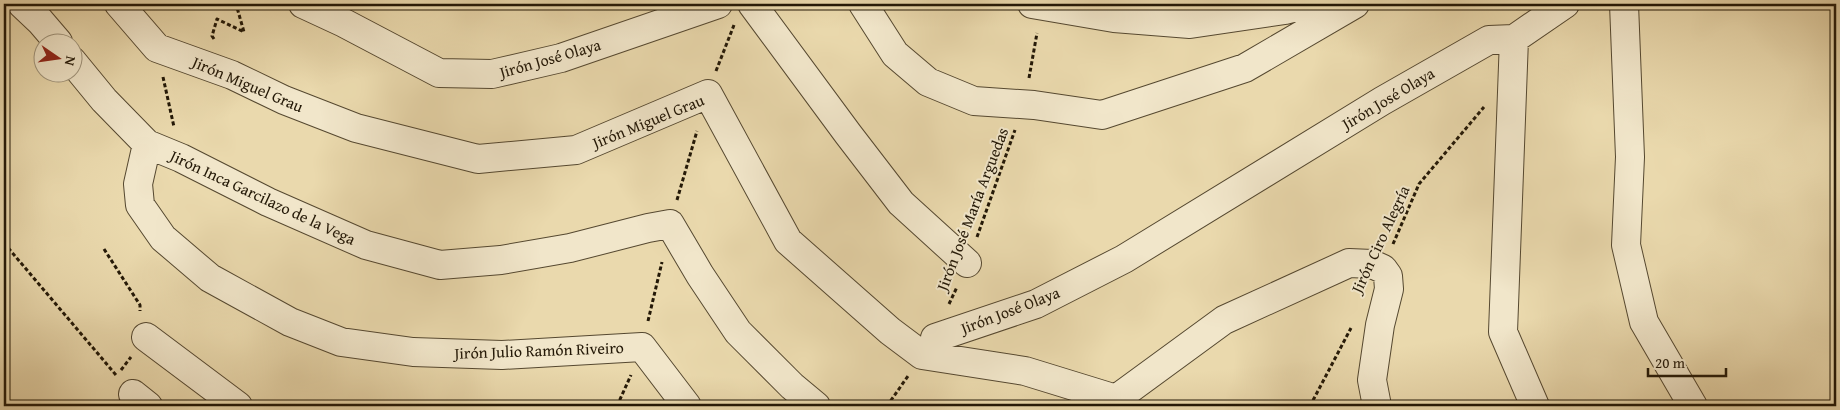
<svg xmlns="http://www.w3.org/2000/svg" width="1840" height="410" viewBox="0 0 1840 410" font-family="'Gentium Book Plus',serif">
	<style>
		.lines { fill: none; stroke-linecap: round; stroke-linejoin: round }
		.minor-casing { stroke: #554830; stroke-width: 30 }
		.path { stroke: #231807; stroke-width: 3; stroke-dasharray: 4 2.5; stroke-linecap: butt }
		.minor { stroke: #f1e6ca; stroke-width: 28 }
		.labels { text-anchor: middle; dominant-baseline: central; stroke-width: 4; stroke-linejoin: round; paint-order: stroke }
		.street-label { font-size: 16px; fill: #231807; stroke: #f1e6ca }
	</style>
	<rect width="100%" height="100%" fill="#ead9ad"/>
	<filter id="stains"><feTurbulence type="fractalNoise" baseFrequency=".004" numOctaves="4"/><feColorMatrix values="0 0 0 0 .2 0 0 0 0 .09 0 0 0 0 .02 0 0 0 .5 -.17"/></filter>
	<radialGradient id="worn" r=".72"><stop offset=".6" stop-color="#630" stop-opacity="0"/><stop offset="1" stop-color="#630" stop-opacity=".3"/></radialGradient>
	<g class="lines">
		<g class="minor-casing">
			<path id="minor" d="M22,4l18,17 18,21
				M119,4l38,44 75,27 52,25 72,28 122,31 98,-9 132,-56 80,147 102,90 32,24 103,16 91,28
				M303,4l41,19 95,50 53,1 69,-16 157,-54
				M752,4l96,130 53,69 66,60
				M863,4l32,50 33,28 46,19 60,4 68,10 143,-47 110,-64
				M1032,4l82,14 76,6 95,-14 23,-6
				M1624,4l6,153 -4,88 18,77 49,84
				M1514,39l51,-35
				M72,61l32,39 43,44 34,14 87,44 98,43 74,20 61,-5 69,-12 78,-20 22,-4 30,51 38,57 54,54 24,20
				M147,144l-9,40 2,21 23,33 47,40 80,44 51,20 72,10 89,3 140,-8 45,59
				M146,337l92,69
				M935,338l101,-34 88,-45 258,-158 107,-61 25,-1 -11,293 32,74
				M133,394l15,12
				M1099,405l17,-6 108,-79 125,-57 23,1 11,5 5,7 1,13 -9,36 -8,55 5,26"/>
		</g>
		<path class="path" d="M214,39l-2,-3 5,-17 27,13 -8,-28
			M716,71l18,-46
			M163,77l11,50
			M1029,78l8,-45
			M677,200l20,-69
			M977,237l38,-107
			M4,243l112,132
			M1393,244l26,-60 65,-77
			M104,249l36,56v6
			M949,304l8,-17
			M648,321l14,-59
			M121,370l10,-13
			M617,406l14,-31
			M887,406l21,-30
			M1310,406l41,-78"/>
		<use href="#minor" class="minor"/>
	</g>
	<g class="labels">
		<g class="street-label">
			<text transform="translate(550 58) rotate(-16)">Jirón José Olaya</text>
			<text transform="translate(248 84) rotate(23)">Jirón Miguel Grau</text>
			<text transform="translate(1388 98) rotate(-31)">Jirón José Olaya</text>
			<text transform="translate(648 121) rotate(-22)">Jirón Miguel Grau</text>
			<text transform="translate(263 197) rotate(25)">Jirón Inca Garcilazo de la Vega</text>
			<text transform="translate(972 209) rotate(-69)">Jirón José María Arguedas</text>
			<text transform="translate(1380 239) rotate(-65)">Jirón Ciro Alegría</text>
			<text transform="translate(1010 310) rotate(-21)">Jirón José Olaya</text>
			<text transform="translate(539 350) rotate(-2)">Jirón Julio Ramón Riveiro</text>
		</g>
	</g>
	<rect width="1840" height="410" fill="none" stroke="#ead9ad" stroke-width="20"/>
	<rect x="5" y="5" width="1830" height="400" fill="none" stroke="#231807" stroke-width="2.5"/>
	<rect x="10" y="10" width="1820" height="390" fill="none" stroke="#231807"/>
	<g transform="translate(58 58) rotate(103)"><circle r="24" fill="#f1e6ca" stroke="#9f947c"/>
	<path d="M0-4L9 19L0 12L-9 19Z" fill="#8f2418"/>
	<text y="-8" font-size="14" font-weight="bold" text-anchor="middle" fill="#231807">N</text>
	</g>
	<path d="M1648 368v8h78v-8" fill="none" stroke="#231807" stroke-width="2.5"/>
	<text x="1655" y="368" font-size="15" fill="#231807" stroke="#f1e6ca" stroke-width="4" paint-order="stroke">20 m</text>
	<rect width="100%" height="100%" filter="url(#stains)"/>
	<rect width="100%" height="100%" fill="url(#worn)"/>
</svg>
